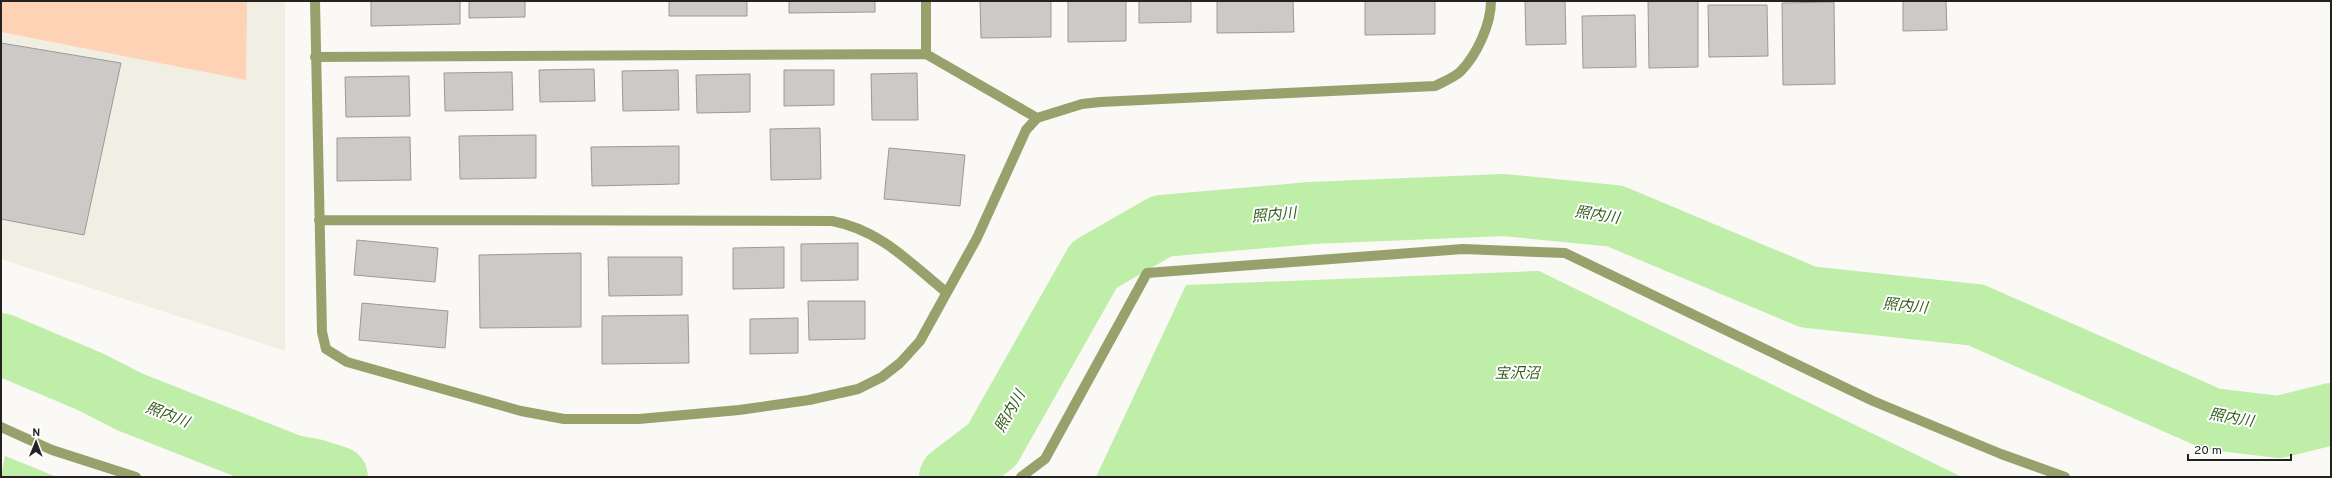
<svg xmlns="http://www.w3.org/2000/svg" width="2332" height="478" viewBox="0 0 2332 478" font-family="Overpass,'Noto Sans JP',sans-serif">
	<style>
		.built { fill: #f1efe4 }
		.green { fill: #fed3b5 }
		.water { fill: #beeea8 }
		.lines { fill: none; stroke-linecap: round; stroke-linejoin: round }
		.river { stroke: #beeea8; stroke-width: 62 }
		.building { fill: #cccac6; stroke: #9c9a96 }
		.street { stroke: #98a16c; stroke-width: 10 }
		.labels { text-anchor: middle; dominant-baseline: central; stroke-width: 4; stroke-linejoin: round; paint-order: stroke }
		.water-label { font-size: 15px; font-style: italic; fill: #325d19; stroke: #fff }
	</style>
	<rect width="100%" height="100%" fill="#faf9f5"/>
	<path class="built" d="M1,1h284v350l-284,-92z"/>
	<path class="green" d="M1,1h246l-1,79 -245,-48z"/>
	<path class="water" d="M1539,271l423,206h-866l90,-192z
		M5,456l52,21h-56z"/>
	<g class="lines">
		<path class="river" d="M1,344l90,38 39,20 163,64 22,4 22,7
			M950,477l42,-32 102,-180 68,-39 149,-13 193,-8 111,11 193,81 168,18 236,104 67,8 52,-13"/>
	</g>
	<path class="building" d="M371,1h89v23l-89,2z
		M469,1h56v16l-56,1z
		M669,1h78v15h-78z
		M789,1h86v11l-86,1z
		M980,1h71v36l-70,1z
		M1068,1h58v40l-58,1z
		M1139,1h52v21l-52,1z
		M1217,1h76l1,31 -77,1z
		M1365,1h70v33l-70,1z
		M1525,1h40l1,43 -40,1z
		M1648,1h50v66l-49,1z
		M1903,1h43l1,29 -44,1z
		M1834,2l1,82 -52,1 -1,-82z
		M1708,5h59l1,51 -59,1z
		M1635,15l1,52 -53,1 -1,-52z
		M1,43l120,20 -37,172 -83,-16z
		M594,69l1,32 -55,1 -1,-32z
		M678,70l1,40 -56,1 -1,-40z
		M784,70h50v35l-50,1z
		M512,72l1,38 -68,1 -1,-38z
		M917,73l1,47h-46l-1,-46z
		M750,74v38l-53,1 -1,-38z
		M409,76l1,40 -64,1 -1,-40z
		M820,128l1,51 -50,1 -1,-51z
		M536,135v43l-76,1 -1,-43z
		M410,137l1,43 -74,1v-43z
		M679,146v38l-87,2 -1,-39z
		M889,148l76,7 -5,51 -76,-7z
		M357,240l81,8 -3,34 -81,-7z
		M858,243v37l-57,1v-37z
		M784,247v41l-51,1v-41z
		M581,253v74l-101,1 -1,-73z
		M608,257h74v38l-73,1z
		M808,301h57v38l-56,1z
		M362,303l86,8 -3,37 -86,-8z
		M688,315l1,48 -87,1v-48z
		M798,318v35l-48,1v-35z"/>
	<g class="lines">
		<path class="street" d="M315,1l7,331 4,17 21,13 174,49 43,8h75l100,-9 70,-10 49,-11 24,-12 18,-14 20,-22 57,-103 49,-108 11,-12 45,-14 18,-2 335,-16c8,-4 18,-8 25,-14 17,-17 31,-48 31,-71
			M926,1v53l111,64
			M315,57l611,-3
			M319,220l513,1c48,9 77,41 114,71
			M1,427l51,23 84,27
			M1021,477l24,-18 102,-186 316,-24 102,4 308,148 128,53 64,23"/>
	</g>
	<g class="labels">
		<g class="water-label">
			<text transform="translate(1274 216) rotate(-5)">照内川</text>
			<text transform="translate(1597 216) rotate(9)">照内川</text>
			<text transform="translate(1905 307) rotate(6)">照内川</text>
			<text x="1517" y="374">宝沢沼</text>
			<text transform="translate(1011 412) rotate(-60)">照内川</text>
			<text transform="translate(167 416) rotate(21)">照内川</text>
			<text transform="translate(2231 419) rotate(10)">照内川</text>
		</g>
	</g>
	<rect width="2332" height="478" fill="none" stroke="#232221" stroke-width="4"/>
	<g transform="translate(36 442) rotate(1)" stroke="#ffffff" stroke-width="3" paint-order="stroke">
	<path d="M0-3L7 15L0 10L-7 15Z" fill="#232221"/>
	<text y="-6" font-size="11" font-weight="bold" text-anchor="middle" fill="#232221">N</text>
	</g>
	<path d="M2188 454v6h103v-6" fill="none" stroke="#232221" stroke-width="2"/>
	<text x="2194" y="454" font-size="12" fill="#232221" stroke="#ffffff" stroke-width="3" paint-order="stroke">20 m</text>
</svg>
